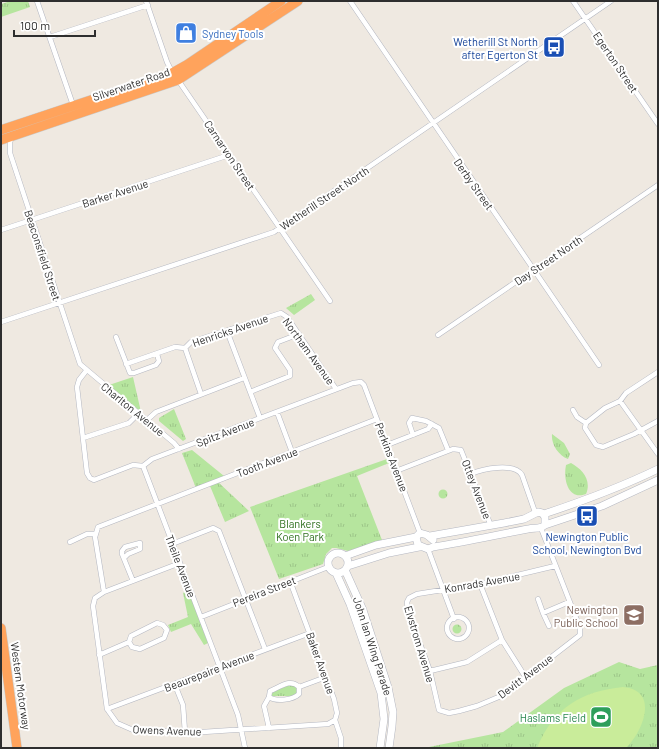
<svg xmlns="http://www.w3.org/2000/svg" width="659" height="749" viewBox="0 0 659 749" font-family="Barlow,sans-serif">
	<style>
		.grass { fill: url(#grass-tufts) }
		.pitch { fill: #c9ec9a }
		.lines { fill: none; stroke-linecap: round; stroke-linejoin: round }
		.street-casing { stroke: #b4b7c1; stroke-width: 5.5 }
		.secondary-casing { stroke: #b4b7c1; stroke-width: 8 }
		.highway-casing { stroke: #c9c9c9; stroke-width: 10 }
		.street { stroke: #fff; stroke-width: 4.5 }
		.secondary { stroke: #fff; stroke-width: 7 }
		.highway { stroke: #ffa35c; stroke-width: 9 }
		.labels { text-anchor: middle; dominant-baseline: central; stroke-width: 4; stroke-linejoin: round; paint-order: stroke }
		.shop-label { font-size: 11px; fill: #366cbe; stroke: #fff; text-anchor: start }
		.transit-label { font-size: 11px; fill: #164399; stroke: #fff; text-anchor: end }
		.street-label { font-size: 11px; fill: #2e2e2e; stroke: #fff }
		.park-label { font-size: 11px; fill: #2c6e1b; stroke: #fff }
		.education-label { font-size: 11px; fill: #785e54; stroke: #fff; text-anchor: end }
		.leisure-label { font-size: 11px; fill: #27864d; stroke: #fff; text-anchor: end }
	</style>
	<defs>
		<pattern id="grass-tufts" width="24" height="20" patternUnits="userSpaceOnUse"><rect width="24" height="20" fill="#b6e59e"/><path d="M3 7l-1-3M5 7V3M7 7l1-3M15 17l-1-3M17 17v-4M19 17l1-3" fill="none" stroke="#9dc588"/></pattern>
	</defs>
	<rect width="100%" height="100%" fill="#efe9e1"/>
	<path class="grass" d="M11,1h17l2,6 -29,10v-13z
		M311,294l4,6 -21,15 -8,-7z
		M133,377l8,35 -32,-27z
		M174,409l12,30 -3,2 -24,-20v-3z
		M552,434l12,9 6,11 -2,5c-10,-4 -17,-15 -16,-25z
		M192,450l32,26 -28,12 -14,-35z
		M387,459l2,4 -32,13 25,64 -34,11 -12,-3h-4l-6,6 -3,10 -44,15 -29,-72z
		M571,463c11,6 21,17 15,31 -18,7 -23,-15 -20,-29z
		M218,482l31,29 -24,11 -15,-36z
		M438.5 494a4.5 4.5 0 1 1 9 0a4.5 4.5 0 1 1-9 0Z
		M188,590l20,53 -4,2 -13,-21 -20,8 -3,-7 20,-8 -5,-24z
		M452.5 629a4.5 4.5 0 1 1 9 0a4.5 4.5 0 1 1-9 0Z
		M619,662l21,7 18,-4v81l-3,2h-231l79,-16 61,-44z
		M292,684l5,2 2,5 -4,5h-23v-4z"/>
	<path class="pitch" d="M623,687c36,3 21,43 3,61h-89c16,-40 45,-57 86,-61z"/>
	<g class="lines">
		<g class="street-casing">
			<path id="street" d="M37,1l36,104
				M146,1l21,61 6,12
				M350,1l249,364
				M573,1l85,123
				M50,37l98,-32
				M178,80l152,221
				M12,137l-2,5v11l70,211 94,79 5,6
				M1,230l228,-75
				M1,322l273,-90 337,-231
				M227,331l33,87
				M438,335l220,-150
				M116,337l14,36h4l22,-8 3,-4 -2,-7
				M185,348l16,46
				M126,364l49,-17 10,1 6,-6 90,-29 6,4 49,72
				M86,371l-7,9 -2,7 10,86 3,5 4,2 39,-15 10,1 9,-7 201,-76 8,-1 3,3 56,148
				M250,392l40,-16v-6l-15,-22 3,-6 21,-8
				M620,401l6,-8 32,-21
				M573,410l4,7 9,6
				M277,412l15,40
				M147,420l9,-8 88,-34
				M586,423l19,-15 15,-7 38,53
				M586,423l-1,5 11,17 7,2 31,-13 24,-13
				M413,435l-4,-12 3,-5 14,3 13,7 9,22
				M83,438l46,-15 9,-9
				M387,445l41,-16 4,-5
				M143,466l95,249 7,33
				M396,471l57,-22 8,1 30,76
				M471,474c11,-5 43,-12 51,1l13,37
				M541,528l39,100v7l-79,61 -24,10 -18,5 -10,2 -10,-3 -9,-39 -22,-60 -1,-9 2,-4 8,-4 63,-10 75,-18
				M70,542l17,-8h8
				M172,544l41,-16 6,3 46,118
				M428,549l26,70
				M124,558l4,-4 12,-5v-6l-15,4 -3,4v3l11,27
				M180,563l-76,29 -9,6 -2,8 14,103 10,14 16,7 70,2 125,-8 7,-4
				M290,581l44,118 3,14 -2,7 6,18v9
				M480,584l22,56 24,38
				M104,592l-9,-55 3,-10 279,-108
				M538,599l5,14 26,-11
				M543,613l6,13
				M201,617l127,-50
				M447 628a11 11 0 1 1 22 0a11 11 0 1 1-22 0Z
				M157,623l6,2 4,5 -3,8 -24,11 -8,-2 -3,-5 2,-6z
				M99,655l30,-13
				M430,671l37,-9 35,-22
				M175,685l8,20 2,27
				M299,687l27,-10
				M107,709l203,-76
				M269,728l-5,-22 5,-9 1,-6c10,-4 21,-13 29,-4v7c-6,6 -23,8 -30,3"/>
		</g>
		<g class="secondary-casing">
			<path id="secondary" d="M544,514c39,-13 77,-27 114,-45
				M430,536l74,-13 20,-4 14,-7 4,1 3,4v8
				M416,537l2,8 10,4 5,-2c32,-5 63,-12 95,-18 6,-2 12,1 17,-4l57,-19 56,-26
				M328 563a10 10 0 1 1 20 0a10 10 0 1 1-20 0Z
				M345,556l31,-11 40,-8 4,-4 7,2 6,5
				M348,566l41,-13 30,-6
				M345,570l18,40 25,77 5,25 -1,14 -3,22
				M336,573l14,31 31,89 3,26 -4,29"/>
		</g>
		<g class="highway-casing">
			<path id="highway" d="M1,130l171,-57 16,-9 93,-63
				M1,140l177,-60 120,-79
				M1,628l16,120"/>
		</g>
		<use href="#street" class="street"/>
		<use href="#secondary" class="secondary"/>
		<use href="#highway" class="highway"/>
	</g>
	<defs>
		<g id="shop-square" transform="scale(1.15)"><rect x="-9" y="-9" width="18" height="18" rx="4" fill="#3f7fe0" stroke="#fff"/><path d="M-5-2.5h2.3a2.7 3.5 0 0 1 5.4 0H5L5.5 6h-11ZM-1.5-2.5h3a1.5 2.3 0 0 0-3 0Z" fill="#fff"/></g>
		<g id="bus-square" transform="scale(1.15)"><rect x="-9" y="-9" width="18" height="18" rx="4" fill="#1a4fb4" stroke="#fff"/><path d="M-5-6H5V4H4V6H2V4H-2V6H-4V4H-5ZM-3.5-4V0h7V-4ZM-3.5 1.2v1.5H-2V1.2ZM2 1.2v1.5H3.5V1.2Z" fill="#fff"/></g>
		<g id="school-square" transform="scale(1.15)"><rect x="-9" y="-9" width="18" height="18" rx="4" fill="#8d6e63" stroke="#fff"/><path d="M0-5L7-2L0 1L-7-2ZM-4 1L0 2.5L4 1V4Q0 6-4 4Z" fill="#fff"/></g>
		<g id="stadium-square" transform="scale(1.15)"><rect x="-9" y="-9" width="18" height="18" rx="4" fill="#2e9e5b" stroke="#fff"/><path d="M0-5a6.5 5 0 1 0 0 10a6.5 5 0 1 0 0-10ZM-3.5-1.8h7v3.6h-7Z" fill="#fff"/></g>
	</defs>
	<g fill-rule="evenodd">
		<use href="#shop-square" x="186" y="33"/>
		<use href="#bus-square" x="554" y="47"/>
		<use href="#bus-square" x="587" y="516"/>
		<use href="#school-square" x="634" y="615"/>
		<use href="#stadium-square" x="601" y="717"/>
	</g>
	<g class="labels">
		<g class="shop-label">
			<text x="202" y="33">Sydney Tools</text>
		</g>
		<g class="transit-label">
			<text x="538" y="41">Wetherill St North<tspan x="538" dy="13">after Egerton St</tspan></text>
			<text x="587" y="536" text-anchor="middle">Newington Public<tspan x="587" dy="13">School, Newington Bvd</tspan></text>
		</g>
		<g class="street-label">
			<text transform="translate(616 62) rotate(56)">Egerton Street</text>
			<text transform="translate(131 84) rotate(-19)">Silverwater Road</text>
			<text transform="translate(230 155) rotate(56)">Carnarvon Street</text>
			<text transform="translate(474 184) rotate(55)">Derby Street</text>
			<text transform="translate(115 193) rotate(-18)">Barker Avenue</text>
			<text transform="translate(324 198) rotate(-34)">Wetherill Street North</text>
			<text transform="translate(43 255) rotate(72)">Beaconsfield Street</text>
			<text transform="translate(548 260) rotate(-34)">Day Street North</text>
			<text transform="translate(230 330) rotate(-19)">Henricks Avenue</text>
			<text transform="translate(309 351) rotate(54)">Northam Avenue</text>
			<text transform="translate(133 409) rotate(39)">Charlton Avenue</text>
			<text transform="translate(225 432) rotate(-21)">Spitz Avenue</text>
			<text transform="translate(392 457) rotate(69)">Perkins Avenue</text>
			<text transform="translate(267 462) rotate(-21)">Tooth Avenue</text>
			<text transform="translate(477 489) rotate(69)">Ottey Avenue</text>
			<text transform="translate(181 566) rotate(69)">Theile Avenue</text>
			<text transform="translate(482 582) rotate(-10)">Konrads Avenue</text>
			<text transform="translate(264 591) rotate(-21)">Pereira Street</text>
			<text transform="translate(420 644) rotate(73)">Elvstrom Avenue</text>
			<text transform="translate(373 646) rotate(72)">John Ian Wing Parade</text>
			<text transform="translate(321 663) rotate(70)">Baker Avenue</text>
			<text transform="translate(209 671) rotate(-21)">Beaurepaire Avenue</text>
			<text transform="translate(525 676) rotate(-37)">Devitt Avenue</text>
			<text transform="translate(21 686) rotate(82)">Western Motorway</text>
			<text transform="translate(167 730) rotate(2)">Owens Avenue</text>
		</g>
		<g class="park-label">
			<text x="300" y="523">Blankers<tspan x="300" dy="13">Koen Park</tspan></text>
		</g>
		<g class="education-label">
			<text x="618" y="609">Newington<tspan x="618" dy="13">Public School</tspan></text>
		</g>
		<g class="leisure-label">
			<text x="586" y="717">Haslams Field</text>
		</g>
	</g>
	<rect width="659" height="749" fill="none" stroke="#2e2e2e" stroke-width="4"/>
	<path d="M14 30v6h81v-6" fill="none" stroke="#2e2e2e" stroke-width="2"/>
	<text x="20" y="30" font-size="12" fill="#2e2e2e" stroke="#ffffff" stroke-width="3" paint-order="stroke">100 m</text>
</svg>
